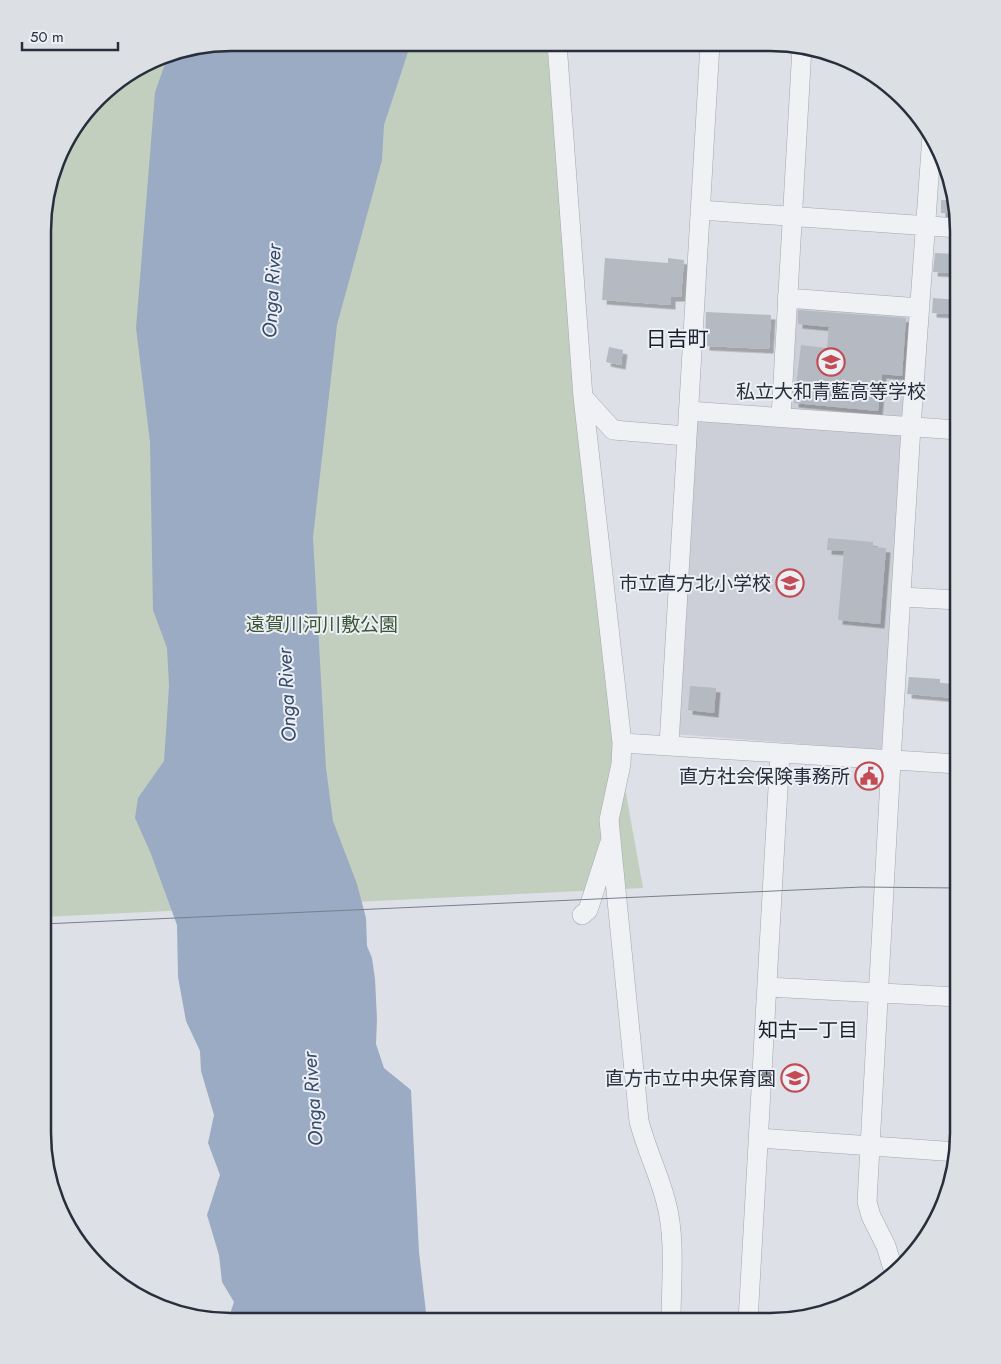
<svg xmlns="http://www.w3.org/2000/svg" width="1001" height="1364" viewBox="0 0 1001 1364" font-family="Jost,'Noto Sans JP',sans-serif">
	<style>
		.built { fill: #cccfd7 }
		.green { fill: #c2cfbf }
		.water { fill: #9babc3 }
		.building { fill: #b5b9c2; filter: url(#shadow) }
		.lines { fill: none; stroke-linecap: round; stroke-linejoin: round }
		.minor-casing { stroke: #a3a7af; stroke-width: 20 }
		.minor { stroke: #f0f1f4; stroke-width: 19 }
		.tram { stroke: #787f8e; stroke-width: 1 }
		.labels { text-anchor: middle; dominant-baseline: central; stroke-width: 4; stroke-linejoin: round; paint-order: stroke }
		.poi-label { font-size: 19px; fill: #282e3b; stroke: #eceff4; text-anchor: end }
		.park-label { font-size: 19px; fill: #3a5636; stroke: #eceff4 }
		.water-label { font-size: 20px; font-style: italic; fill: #364a6b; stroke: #eceff4 }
		.neighbourhood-label { font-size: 20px; fill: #1a1f2c; stroke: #eceff4 }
		.quarter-label { font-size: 21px; fill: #1a1f2c; stroke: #eceff4 }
		.rim { fill: none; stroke: #282e3b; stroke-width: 2.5 }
	</style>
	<defs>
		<filter id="shadow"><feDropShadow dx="4.5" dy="4.5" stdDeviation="0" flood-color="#0004"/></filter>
	</defs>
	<rect width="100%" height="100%" fill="#dde0e6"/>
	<path class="built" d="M794,303l120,9 -8,106 -120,-9z
		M698,416l206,16 -22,318 -207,-16z"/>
	<path class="green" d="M231,43h319l6,120 21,228 37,336 29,161 -600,29 1,-711 24,-69 39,-48 63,-36z"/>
	<path class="water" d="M231,43h180l-27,82 -2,35 -45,165 -24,212 13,231 7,53 24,63 9,34 1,28 5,12 3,21 2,40 -1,25 8,24 27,22 8,162 8,69 -199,-1 6,-18 -12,-20 -3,-27 -12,-40 13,-40 -12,-32 6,-28 -13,-44 -1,-20 -14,-30 -8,-44 -1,-52 -26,-71 -16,-36 3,-20 26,-37 5,-75 -2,-38 -14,-38 -3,-168 -14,-114 19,-236 14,-39z"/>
	<path class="building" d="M941,200h10l3,13h-13z
		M935,253l22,1 -1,19 -23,-1z
		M605,258l63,5v-5l16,2 -3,37h-10v8l-69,-5z
		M933,298l25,2v10l-9,-1v5l-17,-1z
		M798,310l108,8 -4,58 -20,-2 -4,37 -84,-8 7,-58 26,3 2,-21 -31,-3z
		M706,312l65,3 -2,34 -64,-3z
		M609,347l14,3 -2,15 -15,-3z
		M828,538l45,4v5l13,1 -6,76 -42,-4 6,-69 -17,-1z
		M909,677l31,2v4l15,1 -1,14 -47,-4z
		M690,686l26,2 -2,25 -26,-3z"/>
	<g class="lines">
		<g class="minor-casing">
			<path id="minor" d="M557,43l26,354 39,346 -1,21 -12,56 30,301c7,28 20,53 27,81 10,36 5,81 5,119
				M700,210l258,18
				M787,298l133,10
				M583,397l30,33 73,6
				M688,411l270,19
				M781,417l21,-370
				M902,597l56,3
				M622,743l336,21
				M669,745l41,-701
				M582,915l6,-5 21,-65
				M767,987l191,10
				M759,1138l198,14
				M895,1275l-9,-29 -15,-30 -4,-14 24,-441 20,-334 21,-291
				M748,1321l32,-568"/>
		</g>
		<use href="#minor" class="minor"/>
		<path class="tram" d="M43,924l819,-37 96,1"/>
	</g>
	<defs>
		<g id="school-ring" transform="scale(1.4375)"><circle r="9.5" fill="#eceff4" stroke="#c24b54" stroke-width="1.5"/><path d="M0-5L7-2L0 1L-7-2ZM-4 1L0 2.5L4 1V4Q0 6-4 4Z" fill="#c24b54"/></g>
		<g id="civic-ring" transform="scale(1.4375)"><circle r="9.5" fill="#eceff4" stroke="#c24b54" stroke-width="1.5"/><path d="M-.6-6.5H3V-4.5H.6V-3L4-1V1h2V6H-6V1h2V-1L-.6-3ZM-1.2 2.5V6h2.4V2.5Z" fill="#c24b54"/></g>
	</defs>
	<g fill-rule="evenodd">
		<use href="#school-ring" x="831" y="362"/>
		<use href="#school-ring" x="790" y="583"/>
		<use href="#civic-ring" x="869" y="776"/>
		<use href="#school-ring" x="795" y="1078"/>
	</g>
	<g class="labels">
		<g class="poi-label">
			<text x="831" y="391" text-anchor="middle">私立大和青藍高等学校</text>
			<text x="771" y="583">市立直方北小学校</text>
			<text x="850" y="776">直方社会保険事務所</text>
			<text x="776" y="1078">直方市立中央保育園</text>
		</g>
		<g class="park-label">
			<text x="322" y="624">遠賀川河川敷公園</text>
		</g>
		<g class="water-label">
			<text transform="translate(272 291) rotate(-87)">Onga River</text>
			<text transform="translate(287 695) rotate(-93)">Onga River</text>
			<text transform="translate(313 1099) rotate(-94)">Onga River</text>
		</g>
		<g class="neighbourhood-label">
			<text x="808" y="1030">知古一丁目</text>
		</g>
		<g class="quarter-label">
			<text x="677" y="339">日吉町</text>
		</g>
	</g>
	<path d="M0 0H1001V1364H0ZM231 51H770A180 180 0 0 1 950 231V1133A180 180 0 0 1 770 1313H231A180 180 0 0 1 51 1133V231A180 180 0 0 1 231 51Z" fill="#dce0e5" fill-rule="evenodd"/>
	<path class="rim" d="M231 51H770A180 180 0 0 1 950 231V1133A180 180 0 0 1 770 1313H231A180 180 0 0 1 51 1133V231A180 180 0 0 1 231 51Z"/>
	<path d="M22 42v8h96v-8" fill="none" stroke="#282e3b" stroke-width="2.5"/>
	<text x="30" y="42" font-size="15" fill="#282e3b" stroke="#eceff4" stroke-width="4" paint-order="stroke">50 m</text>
</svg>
